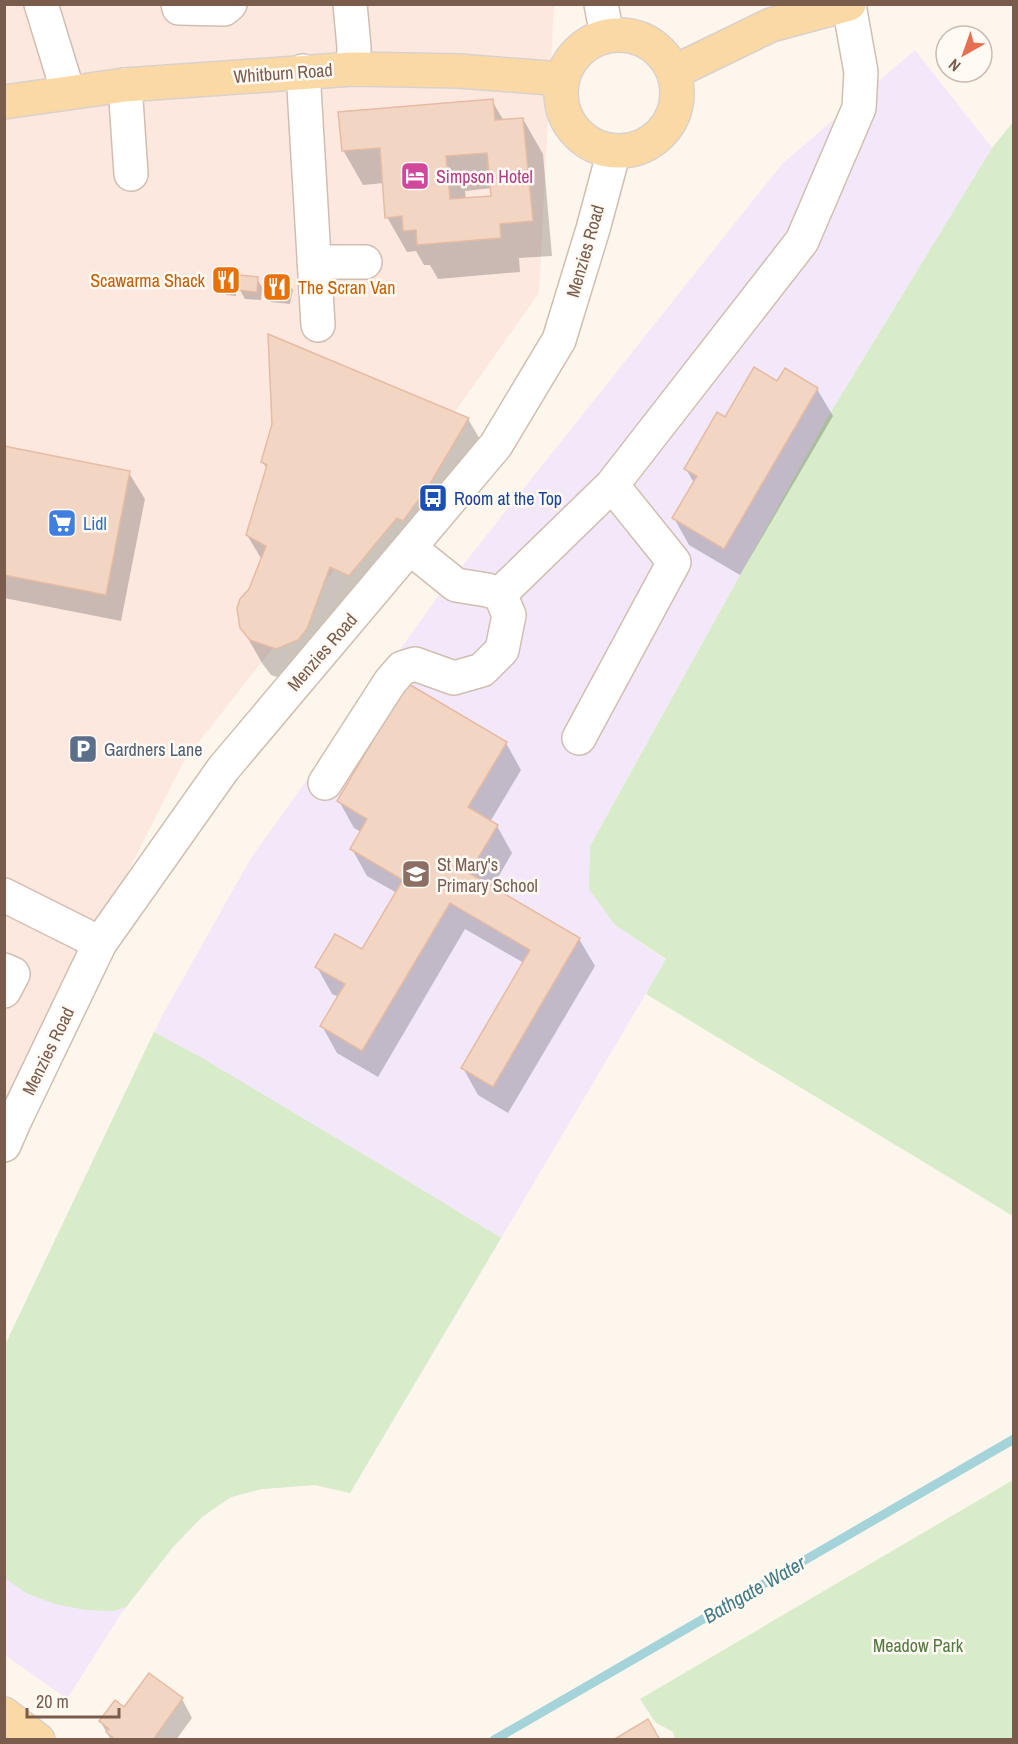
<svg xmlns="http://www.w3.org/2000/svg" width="1018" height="1744" viewBox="0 0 1018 1744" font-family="'Archivo Narrow',sans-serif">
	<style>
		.commercial { fill: #fde8e0 }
		.education { fill: #f3e8fa }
		.green { fill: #d8ecc9 }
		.shadow { fill: #0003; fill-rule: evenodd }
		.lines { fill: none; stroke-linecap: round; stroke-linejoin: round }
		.stream { stroke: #a5d3da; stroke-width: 9 }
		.building { fill: #f3d5c3; stroke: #e6bba3; stroke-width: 1.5; fill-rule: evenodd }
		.minor-casing { stroke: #d1beb0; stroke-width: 36 }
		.major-casing { stroke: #dad1cd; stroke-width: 36 }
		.minor { stroke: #fff; stroke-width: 33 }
		.major { stroke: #fbd9a5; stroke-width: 33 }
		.labels { text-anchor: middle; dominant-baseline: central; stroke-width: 5; stroke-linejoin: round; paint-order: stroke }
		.street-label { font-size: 18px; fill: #7a5c4d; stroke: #fffaf3 }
		.hotel-label { font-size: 18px; fill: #b23c85; stroke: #fffaf3; text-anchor: start }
		.food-label { font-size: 18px; fill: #c56008; stroke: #fffaf3; text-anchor: end }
		.transit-label { font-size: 18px; fill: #164399; stroke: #fffaf3; text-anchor: start }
		.shop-label { font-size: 18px; fill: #366cbe; stroke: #fffaf3; text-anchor: start }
		.service-label { font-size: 18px; fill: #4e5e75; stroke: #fffaf3; text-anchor: start }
		.education-label { font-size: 18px; fill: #785e54; stroke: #fffaf3; text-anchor: start }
		.park-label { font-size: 18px; fill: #537a41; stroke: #fffaf3 }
		.water-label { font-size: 20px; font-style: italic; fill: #437c86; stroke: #fffaf3 }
	</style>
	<rect width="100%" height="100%" fill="#fdf6ec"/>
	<path class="commercial" d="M5,5h549l-15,288 -113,160 -242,308 -179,355z"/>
	<path class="education" d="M915,50l77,98 -166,272 -236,426 25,79 51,35 -316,533 -35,-8 -53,4 -31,8 -29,20 -29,30 -52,67 -54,85 -62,-44v-310l157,-329 89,-158 188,-263 343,-431z"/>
	<path class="green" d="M1013,122v1094l-367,-222 20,-35 -51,-34 -26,-36 1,-43 236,-426 166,-272z
		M154,1032l48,26 186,111 113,69 -151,255 -35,-8 -53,4 -31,8 -29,20 -29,30 -47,60 -13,4 -27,-1 -31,-6 -29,-11 -21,-15v-233z
		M1013,1480v259l-338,1 -2,-8 -18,-10 -15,-23z"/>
	<path class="shadow" d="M492,101l12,20 19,-2 20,35 9,102 -33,2 1,14 -82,7 -8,-14h-6l-8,-14 -9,1 -20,-35 -3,-34 -21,2 -20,-35zM492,188l1,10 -27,2 -1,-9z
		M231,276l5,9v11l-10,-1 -5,-9z
		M257,279l5,8 -1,13 -16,-1 -5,-9z
		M288,282l5,8 -3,14 -19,-2 -5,-9z
		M778,383l39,6 16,27 -93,159 -51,-30 -15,-27 20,-35 -8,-14z
		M468,419l20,34 -192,230 -25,-8 -9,-12 -20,-35 8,-39 12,-29 -15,-25 20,-65 -4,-8z
		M4,448l125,25 16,26 -24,122 -117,-23z
		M506,743l15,27 -31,52 7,4 15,27 -20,35 87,51 16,27 -87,147 -30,-18 -15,-27 61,-105 -59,-34 -87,148 -41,-24 -15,-27 17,-29 -7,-3 -15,-27 45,-16 35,-58 -30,-17 -15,-27 9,-17 -7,-4 -15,-27z
		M149,1675l33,24 10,19 -16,22h-65l-11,-19 24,-12z"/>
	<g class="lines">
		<path class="stream" d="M494,1740l520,-301"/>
	</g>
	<path class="building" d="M493,99l2,21 28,-2 10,103 -33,3 1,14 -84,7 -1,-15 -13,1 -1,-15 -17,2 -5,-70 -38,3 -4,-39zM487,153l4,43 -41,3 -4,-43z
		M220,274h12v14l-12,-1z
		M239,275l19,2 -1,15 -19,-2z
		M268,278l21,2 -4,16 -21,-2z
		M268,334l201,84 -41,69 -25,34 -6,-3 -48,58 -19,-9 -23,62 -9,11 -22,9 -26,-9 -10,-12 -3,-20 3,-9 9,-10 17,-43 -20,-11 21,-70 -6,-3 11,-38z
		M754,367l23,14 8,-13 33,20 -94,161 -52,-31 25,-42 -13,-7 33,-57 8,5z
		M4,446l126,25 -24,124 -102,-20z
		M407,683l100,59 -39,65 30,18 -29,48 111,65 -87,149 -32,-19 69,-118 -80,-47 -88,148 -42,-25 25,-42 -30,-17 20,-33 27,15 41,-69 -53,-31 17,-30 -30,-18z
		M149,1673l34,25 -30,42h-37l-10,-8 3,-3 -10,-8 16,-21 9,7z
		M648,1719l12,21h-47z"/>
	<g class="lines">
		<g class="minor-casing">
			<path id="minor" d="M41,4l27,88
				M178,4l1,4 45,1 6,-5
				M350,4l4,43 -1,22
				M601,4l6,31
				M303,71l15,254
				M125,85l6,89
				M314,262h51
				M500,594l112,-109
				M579,738l95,-176 -62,-77 190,-244 57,-133 2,-36 -12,-67
				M325,783l65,-101 12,-14 13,-4 39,14 28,-8 20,-20 7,-35 -9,-21 -13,-4 -31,-5 -46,-37
				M4,895l96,48
				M4,970l9,4 -9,17
				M4,1145l10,-23 86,-179 123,-174 273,-324 63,-105 34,-111 21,-78"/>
		</g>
		<g class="major-casing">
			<path id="major" d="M561 93a58 58 0 1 1 116 0a58 58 0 1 1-116 0Z
				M674,72l97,-47 78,-21
				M4,102l121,-17 228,-16 106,2 103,8
				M4,1714l34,26"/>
		</g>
		<use href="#minor" class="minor"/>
		<use href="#major" class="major"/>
	</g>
	<defs>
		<g id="hotel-square" transform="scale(1.5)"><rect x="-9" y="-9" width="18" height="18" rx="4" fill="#d1479c" stroke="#fffaf3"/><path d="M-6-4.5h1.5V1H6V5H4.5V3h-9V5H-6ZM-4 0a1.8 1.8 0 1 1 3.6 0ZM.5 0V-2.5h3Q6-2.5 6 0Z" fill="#fff"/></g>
		<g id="restaurant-square" transform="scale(1.5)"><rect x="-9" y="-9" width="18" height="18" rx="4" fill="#e8710a" stroke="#fffaf3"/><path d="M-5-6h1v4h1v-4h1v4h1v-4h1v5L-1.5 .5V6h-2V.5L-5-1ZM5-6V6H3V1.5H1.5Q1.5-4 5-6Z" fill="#fff"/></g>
		<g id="bus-square" transform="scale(1.5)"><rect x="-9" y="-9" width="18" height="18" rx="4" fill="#1a4fb4" stroke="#fffaf3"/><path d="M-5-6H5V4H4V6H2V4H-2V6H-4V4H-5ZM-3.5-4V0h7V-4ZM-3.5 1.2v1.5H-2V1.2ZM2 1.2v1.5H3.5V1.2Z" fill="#fff"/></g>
		<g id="supermarket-square" transform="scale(1.5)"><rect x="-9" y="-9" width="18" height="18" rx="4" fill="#3f7fe0" stroke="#fffaf3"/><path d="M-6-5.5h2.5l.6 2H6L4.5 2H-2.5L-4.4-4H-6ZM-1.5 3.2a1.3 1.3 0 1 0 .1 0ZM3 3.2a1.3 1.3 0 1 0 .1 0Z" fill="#fff"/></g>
		<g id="parking-square" transform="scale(1.5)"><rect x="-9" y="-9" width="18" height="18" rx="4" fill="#5c6f8a" stroke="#fffaf3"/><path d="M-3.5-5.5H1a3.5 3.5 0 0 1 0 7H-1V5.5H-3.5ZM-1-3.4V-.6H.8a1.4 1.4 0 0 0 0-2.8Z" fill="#fff"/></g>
		<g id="school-square" transform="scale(1.5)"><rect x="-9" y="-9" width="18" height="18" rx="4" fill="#8d6e63" stroke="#fffaf3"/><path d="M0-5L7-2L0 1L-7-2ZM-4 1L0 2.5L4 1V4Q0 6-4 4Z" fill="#fff"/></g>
	</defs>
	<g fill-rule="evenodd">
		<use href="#hotel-square" x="415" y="176"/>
		<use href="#restaurant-square" x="226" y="280"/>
		<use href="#restaurant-square" x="277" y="287"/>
		<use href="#bus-square" x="433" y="498"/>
		<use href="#supermarket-square" x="62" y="523"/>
		<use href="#parking-square" x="83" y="749"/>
		<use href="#school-square" x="416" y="874"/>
	</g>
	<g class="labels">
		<g class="street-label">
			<text transform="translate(283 73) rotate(-4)">Whitburn Road</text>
			<text transform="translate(585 251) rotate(-74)">Menzies Road</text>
			<text transform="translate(322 652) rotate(-49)">Menzies Road</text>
			<text transform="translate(48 1051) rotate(-64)">Menzies Road</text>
		</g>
		<g class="hotel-label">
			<text x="436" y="176">Simpson Hotel</text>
		</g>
		<g class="food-label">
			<text x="205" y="280">Scawarma Shack</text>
			<text x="298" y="287" text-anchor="start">The Scran Van</text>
		</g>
		<g class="transit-label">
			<text x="454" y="498">Room at the Top</text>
		</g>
		<g class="shop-label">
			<text x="83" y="523">Lidl</text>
		</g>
		<g class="service-label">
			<text x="104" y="749">Gardners Lane</text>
		</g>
		<g class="education-label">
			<text x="437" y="864">St Mary's<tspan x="437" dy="21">Primary School</tspan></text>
		</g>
		<g class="park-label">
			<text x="918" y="1645">Meadow Park</text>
		</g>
		<g class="water-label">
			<text transform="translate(754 1589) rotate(-30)">Bathgate Water</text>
		</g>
	</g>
	<rect width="1018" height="1744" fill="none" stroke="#7a5c4d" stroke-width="12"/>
	<g transform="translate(964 54) rotate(220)"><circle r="28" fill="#fffaf3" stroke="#cabbb1" stroke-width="1.5"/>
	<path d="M0-4.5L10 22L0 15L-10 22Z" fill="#e76f51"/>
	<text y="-9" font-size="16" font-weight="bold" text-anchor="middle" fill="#7a5c4d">N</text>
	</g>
	<path d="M27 1708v9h92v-9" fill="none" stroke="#7a5c4d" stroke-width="3"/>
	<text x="36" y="1708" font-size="18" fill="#7a5c4d" stroke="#fffaf3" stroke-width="4.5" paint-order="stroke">20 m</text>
</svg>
